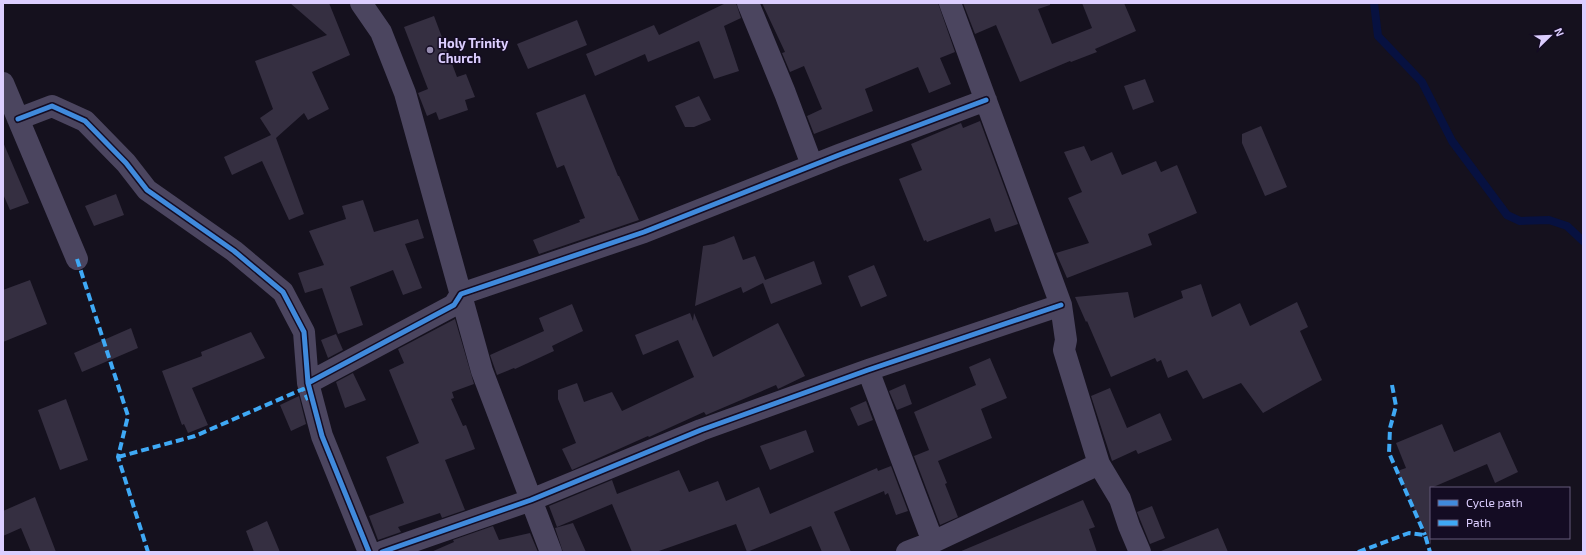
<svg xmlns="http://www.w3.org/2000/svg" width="1586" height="555" viewBox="0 0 1586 555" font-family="'Exo 2',sans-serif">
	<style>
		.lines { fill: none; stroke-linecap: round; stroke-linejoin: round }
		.stream { stroke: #071140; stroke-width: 8 }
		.building { fill: #352f41 }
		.minor { stroke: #4b455f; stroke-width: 22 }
		.quiet { stroke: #3fa9f5; stroke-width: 4; stroke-dasharray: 8 4; stroke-linecap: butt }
		.cycleway-casing { stroke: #140c23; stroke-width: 8 }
		.cycleway { stroke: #408adc; stroke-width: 5 }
		.poi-dot { fill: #968cb0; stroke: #140c23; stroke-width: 1.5 }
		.labels { text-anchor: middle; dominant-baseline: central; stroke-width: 3; stroke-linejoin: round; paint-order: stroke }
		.poi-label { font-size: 13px; font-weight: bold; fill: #dcceff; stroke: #140c23; text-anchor: start }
	</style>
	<rect width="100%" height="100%" fill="#15111e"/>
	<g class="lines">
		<path class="stream" d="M1374,3l4,33 44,46 30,59 55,74 13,6 29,-1 18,6 16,15"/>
	</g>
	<path class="building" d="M290,3h39l21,52 -38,17 17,37 -21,11 -4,-7 -28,25 28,76 -15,6 -27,-59 -30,14 -8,-18 47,-22 -11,-17 13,-9 -18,-48 72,-26z
		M726,3h10l5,15 -17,8 15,45 -25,8 -15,-38 -51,21 -3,-8 -50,22 -9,-22 68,-29 5,10z
		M762,3h176l17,49 -15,6 11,26 -22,9 -11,-26 -53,22 8,22 -59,23 -7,-18 15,-7 -18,-43 -14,6 -8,-19 3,-1z
		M963,3h87v2l-12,4 14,35 40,-16 -10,-25h42l12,28 -41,18 2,3 -26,10 -1,-1 -50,21 -24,-57 -21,9z
		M434,16l23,61 9,-3 9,23 -10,3 3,10 -29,10 -3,-8 -9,4 -9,-23 10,-4 -24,-62z
		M577,20l10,25 -59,24 -11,-25z
		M1145,79l9,23 -21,8 -9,-24z
		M585,94l33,82h1l20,44 -100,34 -6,-14 47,-18 -1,-2 6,-2 -21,-53 -7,3 -21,-55z
		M699,96l12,24 -17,7h-9l-10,-21z
		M980,121l38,103 -23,8 -5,-14 -63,24 -1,-2 -2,1 -25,-62 23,-9 -11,-26 50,-21 2,5z
		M1261,126l26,61 -22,9 -23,-53v-9z
		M3,142l26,61 -19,7 -7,-16z
		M1084,146l7,15 21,-9 10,23 34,-14 5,11 16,-7 20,48 -49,21 4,11 -85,33 -11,-25 33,-10 -21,-45 14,-6 -18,-40z
		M116,194l8,21 -30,11 -9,-20z
		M363,200l11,32 44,-13 6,19 -19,6 17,44 -19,7 -10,-25 -43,17 13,38 -25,9 -16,-46 -17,5 -7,-20 26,-8 -15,-34 37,-12 -4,-13z
		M734,236l9,24 12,-4 10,24 49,-19 8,23 -51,20 -8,-21 -20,10 -2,-6 -46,19 8,-60 11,-2z
		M874,265l13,31 -26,11 -13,-31z
		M30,280l17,44 -44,18v-52z
		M1201,284l11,33 28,-14 10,23 47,-24 11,25 -8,4 22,49 -59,33 -22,-30 -38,16 -16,-29 -19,8 -7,-18 -4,2 -2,-4 -44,19 -24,-56 -1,1 -11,-25 53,-5 6,26 49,-20 -2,-7z
		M572,304l11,27 -31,15 2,5 -39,18 -1,-1 -17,7 -7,-20 54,-24 -5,-13z
		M690,313l3,8 1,-8 19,44 65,-34 27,53 -25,12 -2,1 -2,-4 -70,30 -2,-3 -55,25 -1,-1 -76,34 -10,-21 14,-6 -18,-44v-9l19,-7 7,19 28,-10 10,19 72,-34 -16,-37 -35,15 -8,-20z
		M455,319l19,65 -22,8 2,6 -3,1 12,27 3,-1 9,24 -30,11 20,50 -23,8 -2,-5 -42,14 3,5 -23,8 -9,-24 35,-13 -18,-46 33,-14 -30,-73 15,-7 -6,-14z
		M131,328l7,20 -56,24 -8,-19z
		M251,332l14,26 -73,30 16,37 -20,8 -4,-9 -2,1 -20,-54 40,-15 -1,-4z
		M336,334l7,16 -15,8 -7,-18z
		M990,358l17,40 -26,11 11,29 -54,23 9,22 -2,1 13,33 -18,8 -26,-69 15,-6 -15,-38 62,-27 -7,-18z
		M353,373l13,27 -21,8 -9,-26z
		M905,384l7,20 -15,6 -8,-19z
		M1110,388l17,40 33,-15 12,27 -34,14 -2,-4 -24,11 -21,-65z
		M299,396l7,28 -15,7 -11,-26z
		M66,399l22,61 -28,10 -22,-60z
		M866,401l7,19 -15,6 -8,-18z
		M1442,424l12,28 46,-20 18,40 -23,11 -8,-19 -56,24v57l-34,-74 9,-3 -10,-25z
		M806,430l8,22 -44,18 -10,-24z
		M891,466l17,45 -12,4 -8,-22 -3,2 -1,-4 -50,21 17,40h-29l-11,-26 -64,26 -11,-28 -80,28h-24l-20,-48 -55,23 -8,-21 63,-26 5,14 62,-24 10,22 29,-11 8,20 33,-14 11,27 107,-46 1,3z
		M35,497l21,55h-25l-10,-24 -18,8v-25z
		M1083,500l12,27 -6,2 8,23h-138z
		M1152,506l13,32 -15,6 -13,-32z
		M267,521l13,31h-26l-8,-21z
		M573,523l13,29h-23l-8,-24z
		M493,526l6,14 31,-7 8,19h-107l23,-10 -1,-2z
		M1218,528l10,24h-67v-1z"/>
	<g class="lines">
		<path class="minor" d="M361,3l20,29 24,61 77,278 69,181
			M748,3l37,90 27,72
			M950,3l111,302 5,35 -2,10 35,114 21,35 9,27 11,26
			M3,83l74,176
			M18,119l34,-13 33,15 41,42 21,27 87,61 49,41 21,40 4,51 14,53 47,116
			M868,370l65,172
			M308,383l146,-78 7,-11 183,-62 195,-77 147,-55
			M382,552l149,-52 170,-70 167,-60 193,-65
			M907,552l26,-10 166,-78"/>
		<path class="quiet" d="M77,259l51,157 -10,41 30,95
			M1392,385l4,21 -6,22 -1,25 36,82
			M118,457l77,-21 108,-47 5,11
			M1358,552l51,-19 16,2 5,17"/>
		<g class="cycleway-casing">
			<path id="cycleway" d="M18,119l34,-13 33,15 41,42 21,27 87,61 49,41 21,40 4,51 14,53 47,116
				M308,383l146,-78 7,-11 183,-62 195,-77 147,-55
				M382,552l149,-52 170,-70 167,-60 193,-65"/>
		</g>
		<use href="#cycleway" class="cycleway"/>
	</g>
	<circle class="poi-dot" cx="430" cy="50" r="4"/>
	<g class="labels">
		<g class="poi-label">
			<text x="438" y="43">Holy Trinity<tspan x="438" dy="15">Church</tspan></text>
		</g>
	</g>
	<rect width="1586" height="555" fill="none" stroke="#dcceff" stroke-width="8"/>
	<rect x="1430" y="487" width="140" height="52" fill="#140c23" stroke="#645a7b"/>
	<rect x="1438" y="500" width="20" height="6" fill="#408adc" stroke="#645a7b"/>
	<text x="1466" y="507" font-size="12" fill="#dcceff">Cycle path</text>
	<rect x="1438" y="520" width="20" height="6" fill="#3fa9f5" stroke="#645a7b"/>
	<text x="1466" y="527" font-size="12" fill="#dcceff">Path</text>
	<g transform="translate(1550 36) rotate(67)" stroke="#140c23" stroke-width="3" paint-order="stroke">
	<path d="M0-3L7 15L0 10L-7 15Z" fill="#dcceff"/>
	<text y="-6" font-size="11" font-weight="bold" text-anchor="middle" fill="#dcceff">N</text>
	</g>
</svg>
